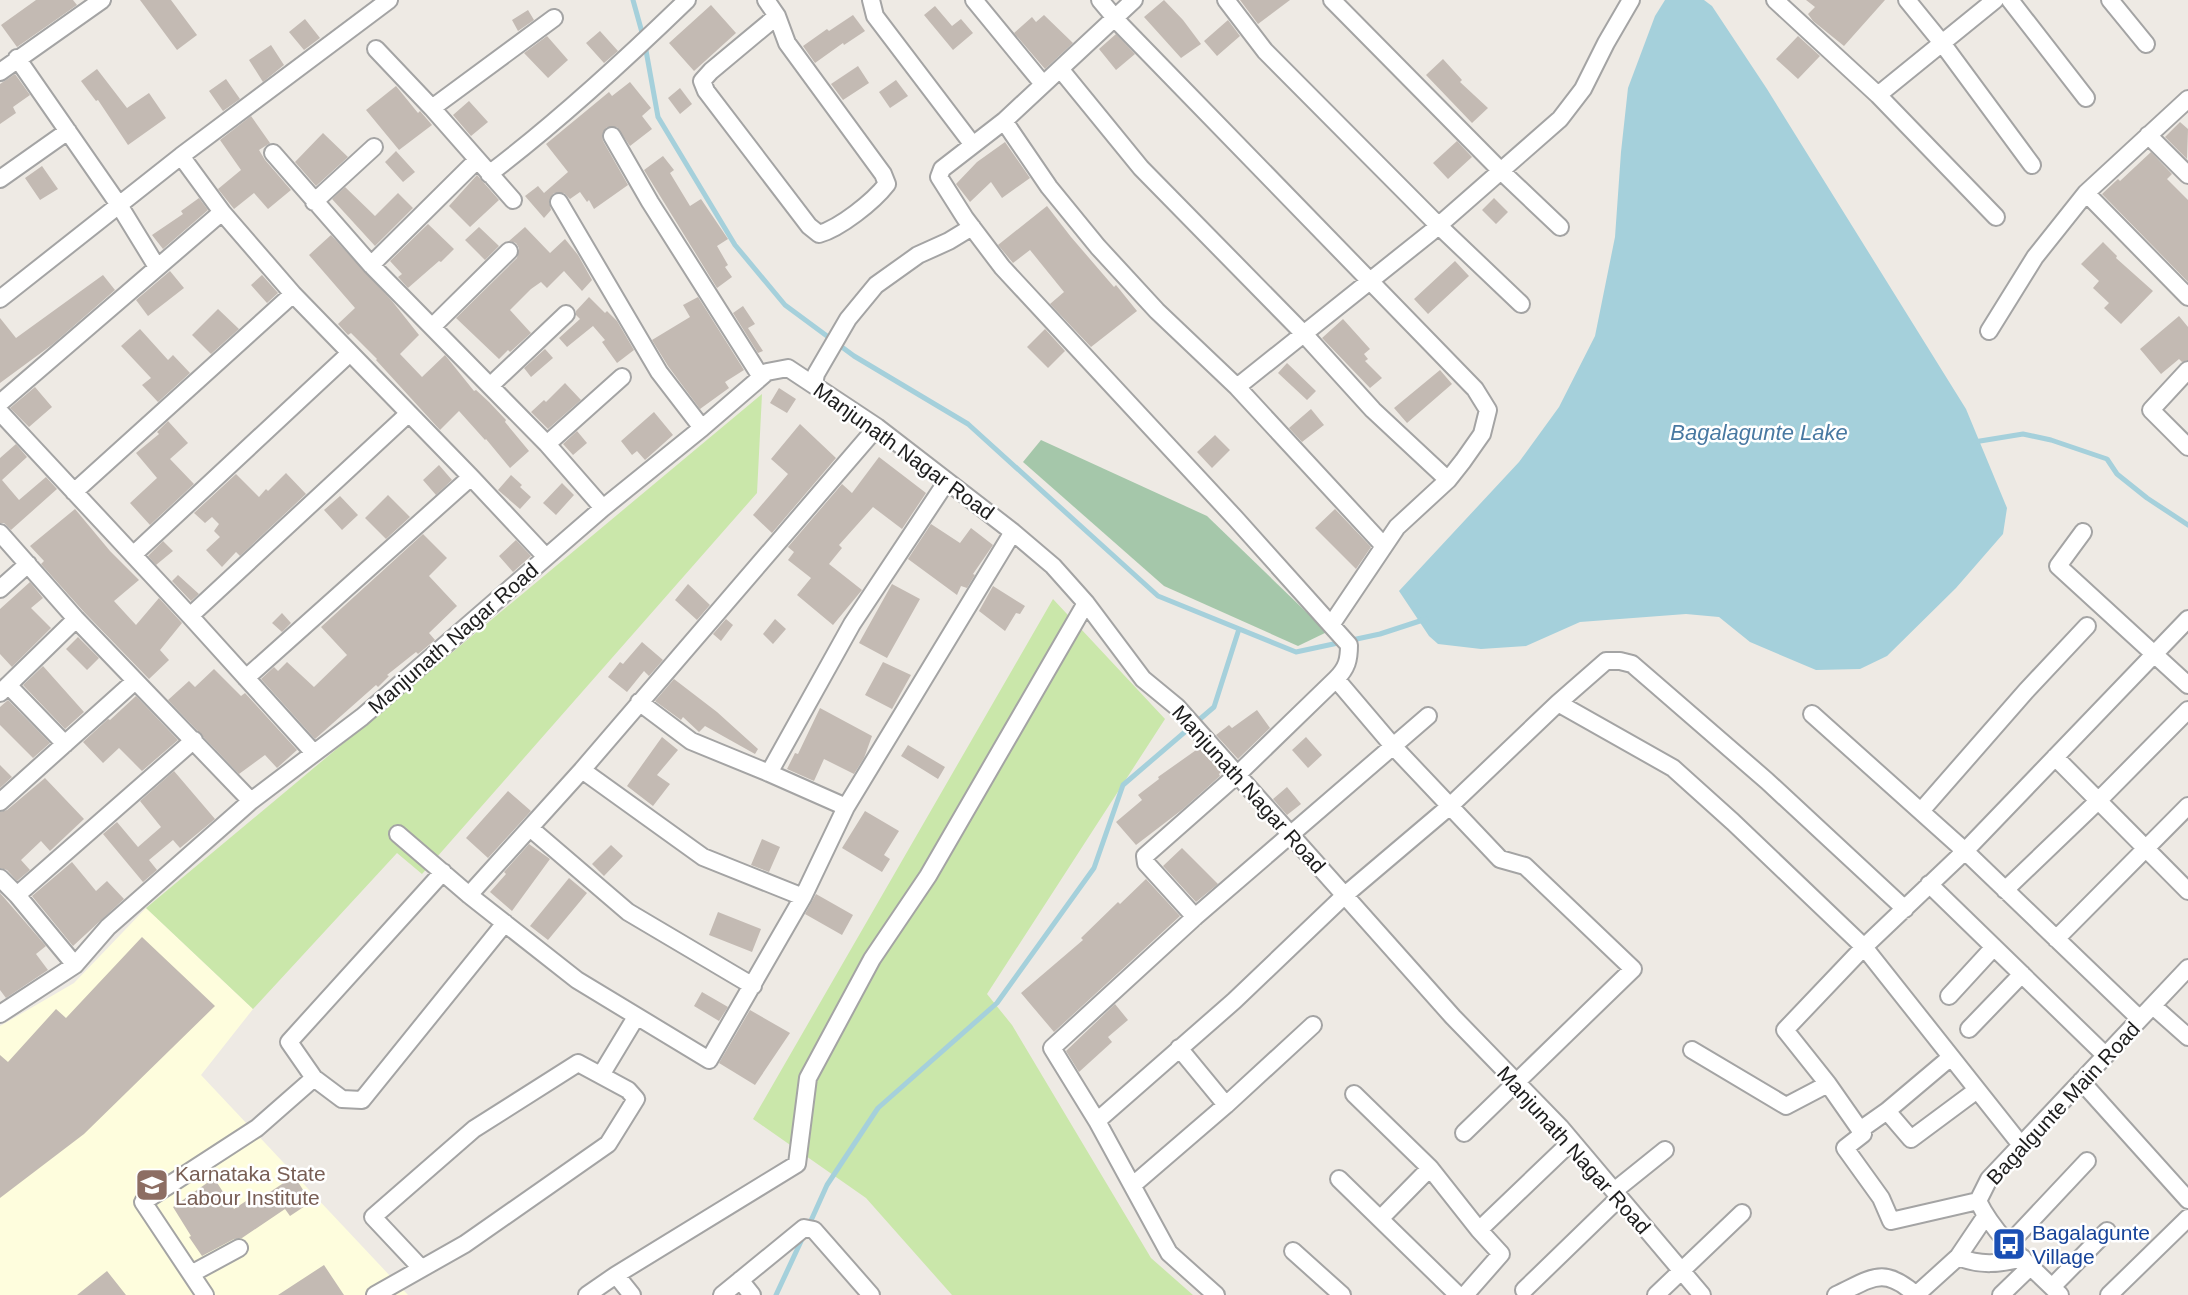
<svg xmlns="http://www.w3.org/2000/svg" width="2188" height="1295" viewBox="0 0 2188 1295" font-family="Helvetica,sans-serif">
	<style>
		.education { fill: #fefddd }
		.grass { fill: #cae7aa }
		.cemetery { fill: #a5c7aa }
		.water { fill: #a5d0db }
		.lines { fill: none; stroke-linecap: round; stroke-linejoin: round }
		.stream { stroke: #a5d0db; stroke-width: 5 }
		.building { fill: #c3bab3 }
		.minor-casing { stroke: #a4a4a4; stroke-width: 20 }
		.minor { stroke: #fff; stroke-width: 16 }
		.labels { text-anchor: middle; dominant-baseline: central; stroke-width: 5; stroke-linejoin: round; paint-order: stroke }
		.street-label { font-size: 21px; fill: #1d1d1d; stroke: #fff }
		.education-label { font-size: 21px; fill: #785e54; stroke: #fff; text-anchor: start }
		.transit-label { font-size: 21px; fill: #164399; stroke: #fff; text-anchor: start }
		.water-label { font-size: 22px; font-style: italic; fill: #4979a2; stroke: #fff }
	</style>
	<rect width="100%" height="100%" fill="#eeeae4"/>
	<path class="education" d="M146,908l107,101 -52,66 207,220h-408v-269l74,-43z"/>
	<path class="grass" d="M762,394l-5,99 -335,381 -25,-21 -144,156 -107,-101z
		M1053,599l112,120 -178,275 25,31 139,233 42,37h-241l-86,-97 -113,-79z"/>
	<path class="cemetery" d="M1041,440l166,76 120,116 -29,14 -134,-60 -141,-124z"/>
	<path class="water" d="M1665,0h39l8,6 55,83 199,320 41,99 -4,26 -47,54 -69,68 -27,13 -44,1 -66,-28 -31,-25 -33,-3 -106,8 -54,24 -45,3 -43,-5 -9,-8 -30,-45 120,-129 40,-55 36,-71 20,-99 6,-85 7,-64 27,-72z"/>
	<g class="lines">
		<path class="stream" d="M633,0l10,36
			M645,45l13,72 77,128 50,60 69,51 114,68 190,172 138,56 84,-18 46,-15
			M1974,442l49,-8 28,6 56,19 10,15 30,24 41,27
			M809,1225l18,-40 51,-77 119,-105 97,-135 29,-83 91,-78 25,-78
			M776,1295l27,-58"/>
	</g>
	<path class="building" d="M36,0h37l4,5 -60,42 -16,-22z
		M140,0h31l26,35 -20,15z
		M1164,0l19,20 18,24 -20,14 -37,-41z
		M1240,0h50l-32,24z
		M1806,0h79l-41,46 -31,-25 -5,-7 7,-7z
		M711,5l25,28 -42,38 -25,-28z
		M935,6l17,20 9,-7 12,14 -20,17 -29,-35z
		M528,10l6,10 -16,11 -6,-11z
		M853,15l12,16 -21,14 -1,-2 -28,20 -12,-17 24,-17 2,2z
		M1044,15l29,28 -28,26 -31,-36 18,-16 4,5z
		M305,19l15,19 -16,12 -15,-18z
		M1228,20l12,16 -23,20 -13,-15z
		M600,31l18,20 -14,12 -18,-20z
		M1116,34l19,20 -19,16 -17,-21z
		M547,36l21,24 -20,18 -24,-25z
		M1798,36l22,20 -22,23 -22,-20z
		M271,45l13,20 -21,17 -14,-22z
		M1443,59l19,21 -2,2 28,26 -16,15 -46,-48z
		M858,66l11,17 -26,17 -12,-16z
		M97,69l30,39 22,-15 17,25 -38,27 -30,-45 -2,1 -15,-20z
		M15,74l15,21 -17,12 3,6 -16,11v-40z
		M226,79l14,20 -17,12 -14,-20z
		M896,80l12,16 -18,12 -11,-16z
		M630,82l21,26 -9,8 10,13 -22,17 -13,-19h-10l-5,8 1,6 25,44 -34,24 -5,-9 -2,2 -7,-10 -10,7 -6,-6h-10l-5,8 2,9 -7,8 -19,-22 13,-10 6,7 24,-21 -22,-28 63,-52 3,4z
		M396,86l22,27 2,-2 12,14 -33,25 -33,-40z
		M680,88l12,16 -12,10 -12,-16z
		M469,101l19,21 -17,14 -18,-21z
		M251,116l19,27 -11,7 6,10 26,30 -23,19 -14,-16 -20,16 -16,-20 23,-19 -21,-30z
		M2180,122l8,7 -1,30 -22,-22z
		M323,133l25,24 -32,29 -21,-24z
		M1457,141l15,16 -24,22 -15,-16z
		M1005,142l25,36 -28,20 -11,-16 -21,20 -14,-18 21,-22z
		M396,151l19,21 -12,10 -18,-20z
		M2151,152l21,22 -5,5 21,21v82l-86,-88 16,-15 2,2z
		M663,156l11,14 -4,3 20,33 11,-7 27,40 -11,7 11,19 -3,2 7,10 -15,11 -73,-118z
		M42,166l16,23 -18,11 -15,-22z
		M477,175l22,25 -29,27 -21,-21z
		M345,187l30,29 23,-23 15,15 -38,38 -43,-47z
		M199,198l9,12 -45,39 -11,-14 31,-21 -2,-3z
		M1494,198l14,14 -12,12 -14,-14z
		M1047,206l24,31 43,50 2,-2 21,26 -46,36 -41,-43 14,-12 -34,-42 -17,13 -15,-18z
		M428,224l26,25 -13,13 -2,-1 -31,27 -10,-11 4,-3 -12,-13z
		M479,227l20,19 -14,14 -20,-20z
		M525,227l25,26 15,-14 13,16 14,25 -10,11 -18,-20 -17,17 -6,-6 -10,7 -21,21 21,23 -21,19 -2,-2 -9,9 -43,-41 61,-60 2,-10 -3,-5 -7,-2z
		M331,235l61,66 27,34 -19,19 22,23 23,-22 29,36 2,-1 13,12 17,18 -1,2 24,29 -19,17 -24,-29 -1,1 -26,-29 -19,19 -64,-70 1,-1 -26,-26 -3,2 -10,-11 17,-16 -46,-53z
		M2103,242l14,14 -1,2 37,33 -32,33 -17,-16 5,-5 -16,-15 6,-7 -18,-17z
		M1455,261l14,15 -41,38 -14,-15z
		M170,271l14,17 -36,28 -12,-16z
		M103,275l12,15 -62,54 -53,39v-65l16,20z
		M262,275l16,18 -11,10 -16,-18z
		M589,297l16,16 2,-2 10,10 17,29 -17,13 -15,-21 3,-2 -12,-14 -26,21 -8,-9 21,-19 -4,-4v-4z
		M698,297l46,73 -19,12 4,6 -29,21 -32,-43 -16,-26 38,-23 -7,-12z
		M743,306l12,18 -7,4 15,23 -5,2 -25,-40z
		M218,309l21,20 -28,25 -19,-19z
		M2179,316l9,11v33l-6,2 -3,-3 -18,15 -21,-25z
		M1343,319l27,30 -6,5 4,5 -3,2 17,17 -12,10 -48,-50z
		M140,329l28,31 5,-5 17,18 -32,29 -16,-17 9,-7 -30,-32z
		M1045,329l20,22 -17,17 -21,-21z
		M545,349l8,9 -22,19 -7,-9z
		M1287,363l29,28 -9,9 -29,-27z
		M1440,370l12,14 -45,39 -13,-15z
		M565,383l16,17 -33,29 -17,-17 13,-12 2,2z
		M35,387l17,20 -23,20 -19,-19z
		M779,388l17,11 -9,14 -17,-10z
		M1311,409l13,16 -22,17 -13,-14z
		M654,412l19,23 -28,25 -8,-9 -5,4 -11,-14z
		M168,421l20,22 -18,16 24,25 -44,41 -20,-22 27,-25 -21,-25 23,-19 -2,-2z
		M800,424l36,34 -64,75 -19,-18 35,-41 -17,-15z
		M577,431l10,12 -14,12 -10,-11z
		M1215,435l15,15 -18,18 -15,-16z
		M16,444l11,13 -25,23 17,20 27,-23 11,12 -46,41 -7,-7h-4v-65z
		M879,457l47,36 -24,36 -29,-22 -34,38 3,3 -13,16 33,26 -29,35 -36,-30 14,-17 -23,-18 6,-8 -6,-5 54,-63 10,9z
		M439,465l13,15 -16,15 -13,-15z
		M286,473l20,21 -66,62 -4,-4 -14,15 -16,-17 14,-13 -6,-6 5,-7 -7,-7 -7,6 -11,-10 42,-39 23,23 7,-8 2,2z
		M511,475l11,10 -2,2 11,10 -11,12 -22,-19z
		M562,483l12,12 -18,20 -13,-12z
		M388,495l22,22 -24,22 -21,-21z
		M340,496l18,19 -16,15 -18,-20z
		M75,509l35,42 29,29 -25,21 22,24 23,-27 23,25 -22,27 9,10 -20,19 -65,-67 -43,-48 3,-3 -14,-15z
		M1335,509l36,38 -15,22 -41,-41z
		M931,524l29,19 11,-15 22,17 -20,29 2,1 -8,13 -6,-2 -4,9 -49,-36z
		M423,534l24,24 -18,18 28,30 -28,27 6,7 -17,14 -2,-2 -29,23 2,1 -11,11 -2,-2 -61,54 -54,-60 13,-12 4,4 9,-9 27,25 33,-32 -26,-28z
		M516,540l15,16 -18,16 -14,-16z
		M163,541l10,10 -17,14 -8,-9z
		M178,575l21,19 -8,7 -19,-20z
		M30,582l13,16 -12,10 20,20 -39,39 -12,-13v-45z
		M688,584l22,21 -13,15 -22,-20z
		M892,584l28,15 -33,59 -28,-15z
		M993,586l32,20 -5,8 -4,-1 -11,18 -26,-20z
		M282,613l9,10 -9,9 -10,-9z
		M726,619l7,6 -12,16 -8,-7z
		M775,619l11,10 -13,15 -10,-10z
		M78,637l21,21 -12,12 -21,-21z
		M642,642l21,18 -14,16 -5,-5 -17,21 -19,-15 12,-15 3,2z
		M883,662l28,13 -19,34 -27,-14z
		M43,666l41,46 -19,17 -42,-44z
		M214,669l27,27 4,-3 52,57 -20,18 -12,-13 -26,19 -71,-74 21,-19 6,6z
		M674,679l43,33 41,37 -3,5 -50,-28 -6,6 -16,-15 -2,3 -26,-19z
		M136,696l42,44 -36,31 -23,-23 -16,15 -20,-21 25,-23 2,1z
		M8,700l42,43 -17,15 -33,-33v-18z
		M820,708l52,28 -8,22 -10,16 -30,-15 -10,22 -27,-12 8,-16 3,1z
		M1257,710l13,18 -32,31 -22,-24 13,-10 3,3z
		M662,737l16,13 -21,25 13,9 -17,22 -26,-20z
		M1306,737l16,18 -14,13 -16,-18z
		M908,745l37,22 -7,12 -37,-23z
		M1199,748l22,24 -2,2 1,2 -37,33 -47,36 -20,-23 26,-22 -4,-5 21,-16 -1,-2z
		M0,765l12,12 -12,11z
		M174,771l41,48 -35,29 -7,-8 -24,20 8,10 -14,12 -40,-48 14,-12 21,25 23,-20 -21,-26z
		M45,778l39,41 -34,32 -9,-10 -20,19 9,10 -13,11 -10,-11 -7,-2v-56l7,-2z
		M1287,787l14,17 -14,11 -14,-16z
		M508,791l23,20 -43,47 -22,-20z
		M865,811l34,20 -15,24 6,4 -8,13 -40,-24z
		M762,839l18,8 -11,25 -18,-7z
		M529,844l21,15 -38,52 -22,-19 16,-18 -2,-2z
		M611,845l12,11 -19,20 -12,-12z
		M1182,848l36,36 -22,18 -33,-36z
		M72,862l24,29 11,-10 17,18 -51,47 -41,-50z
		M569,878l18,15 -39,47 -18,-14z
		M1146,879l34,37 -126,116 -33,-39 62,-53 -2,-2 37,-36 2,2z
		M0,893l46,53 -10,8 12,16 -42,28 -6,-8z
		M816,894l37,21 -11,20 -37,-21z
		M718,912l43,17 -9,23 -43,-17z
		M142,937l73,69 -131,128 -84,64v-143l8,7 48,-53 10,9z
		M702,992l26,15 -9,14 -25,-15z
		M1115,1004l13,16 -20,17 4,5 -33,30 -13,-21z
		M750,1010l40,23 -35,52 -36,-22z
		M294,1176l17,26 -21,14 -5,-7 -43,29 -8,1 -32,17 -13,-19 2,-1 -18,-29 41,-29 20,31 18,-12 3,5z
		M324,1265l20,30h-66z
		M107,1271l19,24h-49z"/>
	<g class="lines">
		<g class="minor-casing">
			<path id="minor" d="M766,0l11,16 10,27 96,131 4,10c-14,18 -47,44 -68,50l-10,-8 -103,-135 -4,-10 9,-10 66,-55
				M871,0l4,16 98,129
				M974,0l69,84
				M1100,0l21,25 354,364 13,21 -6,24 -19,27 -15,19 -51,47 -66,98
				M1134,0l-130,121 -62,48 -3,8 26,41 37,49 234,252 113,126c0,15 -2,23 -13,34l-98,95 -93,82 1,7 49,54
				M1226,0l39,51 174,175 82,78
				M1332,0l170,172 58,55
				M1775,0l103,95 118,122
				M1907,0l35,43 90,122
				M2010,0l76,98
				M2110,0l36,44
				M376,49l56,59 81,92
				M17,58l102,147 38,62
				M1061,70l80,98 163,166 69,76 75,70
				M0,72l102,-72
				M1878,95l117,-95
				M432,108l122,-90
				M1004,121l45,66 49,60 59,64 80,76 147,159
				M2148,135l40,40
				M612,136l38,66 111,175
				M273,153l98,112 176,179 56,64
				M181,156l41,56 71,82 178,183 75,80
				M489,174c70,-53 135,-113 198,-174
				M0,179l68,-48
				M2086,193l102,104
				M314,202l60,-55
				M559,202l100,170 43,56
				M371,265l106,-105
				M0,299l181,-143 208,-156
				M432,327l77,-76
				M1989,331l46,-74 51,-64 102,-94
				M2188,370l-37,40 37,37
				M814,384l2,-10 32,-55 28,-34 42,-30 31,-14 23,-14
				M491,385l75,-71
				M1237,387l193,-154 130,-114 23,-30 23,-46 25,-43
				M0,403l222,-191
				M0,412l190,204 124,137
				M547,444l75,-67
				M74,492l219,-198
				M2083,532l-25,34 130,119
				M0,533l76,86 175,182
				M133,555l217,-202
				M0,589l28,-25
				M190,616l218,-202
				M246,678l225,-201
				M1336,679l57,67 107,113 25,7 108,103 -169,164
				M8,685l57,59
				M0,693l76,-74
				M639,702l52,39 78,32 77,34
				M1558,703l115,65 60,54 131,125 157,198
				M1812,714l153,137 175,168
				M2055,757l133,134
				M582,770l121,87 100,40
				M769,773l83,-149 95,-143
				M0,802l135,-121
				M1921,811l105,-120 61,-65
				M530,828l98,84 125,74
				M398,834l71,61 108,85 132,80 94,-163 43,-90 167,-275
				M0,878l17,17 58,70
				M1929,884l176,171
				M2005,890l94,-90 89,-90
				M17,895l177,-155
				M469,895l113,-125 295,-343
				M2056,939l132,-133
				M1949,996l45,-49
				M2153,1006l35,31
				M0,1014l75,-49 33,-38 143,-126 111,-84 241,-209 99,-80 65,-56 21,-4 89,59 136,105 40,34 33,37 57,76 34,28 276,310 107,110 142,168
				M1969,1029l53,-55
				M1179,1048l47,57
				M1692,1050l94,56 42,-22
				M601,1075l35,-58
				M314,1078l-25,-36 154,-170
				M2081,1081l107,119
				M1354,1094l76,74 49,62 22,24 -36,41
				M1887,1111l24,28 66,-49
				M1097,1121l137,-120 111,-106 105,-89 108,-103 48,-42h14l12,3 22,19 113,98 138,128
				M1860,1130l27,-19 64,-54
				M1339,1179l119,116
				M1133,1185l93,-80 87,-80
				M1614,1191l51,-41
				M1978,1201l-87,20 -10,-23 -36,-50 18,-14 -35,-50 -43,-54 79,-83 101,-96 223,-232
				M1380,1219l50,-51
				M1479,1230l93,-89
				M2009,1244l78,-83
				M1293,1251l49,44
				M1958,1257c23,9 41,7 65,1
				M191,1274l48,-26
				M616,1275l16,20
				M740,1280l12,15
				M2052,1287l55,-56
				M1524,1290l95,-92
				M205,1295l-62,-93 114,-74 57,-50 28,21 20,1 143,-177
				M375,1295l90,-51 143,-100 28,-45 -8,-9 -50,-27 -104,66 -101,88 48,51
				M587,1295l29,-20 181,-111 11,-86 64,-119 56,-83 158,-273
				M722,1295l82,-67 10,2 57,65
				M1216,1295l-47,-42 -72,-132 -45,-73 143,-131 233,-201
				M1656,1295l86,-82
				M1836,1295c35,-16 47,-30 80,0l42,-38 27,-40
				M2001,1295l30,-29
				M2060,1295c-29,-29 -64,-57 -82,-94l11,-22 199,-211
				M2109,1295l79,-77"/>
		</g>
		<use href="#minor" class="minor"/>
	</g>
	<defs>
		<g id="university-square" transform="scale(1.725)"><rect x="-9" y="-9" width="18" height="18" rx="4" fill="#8d6e63" stroke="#fff"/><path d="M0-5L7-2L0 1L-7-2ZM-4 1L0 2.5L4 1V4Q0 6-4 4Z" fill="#fff"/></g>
		<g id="bus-square" transform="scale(1.725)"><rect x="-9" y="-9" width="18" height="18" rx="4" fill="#1a4fb4" stroke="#fff"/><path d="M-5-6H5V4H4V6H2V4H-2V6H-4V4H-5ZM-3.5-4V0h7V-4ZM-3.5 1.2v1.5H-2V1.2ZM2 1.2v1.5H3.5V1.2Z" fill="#fff"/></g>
	</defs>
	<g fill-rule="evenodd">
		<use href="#university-square" x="152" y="1185"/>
		<use href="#bus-square" x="2009" y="1244"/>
	</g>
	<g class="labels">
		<g class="street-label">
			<text transform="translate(904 451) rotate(36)">Manjunath Nagar Road</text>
			<text transform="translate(453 638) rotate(-41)">Manjunath Nagar Road</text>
			<text transform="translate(1249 789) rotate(48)">Manjunath Nagar Road</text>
			<text transform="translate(2063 1103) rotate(-47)">Bagalgunte Main Road</text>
			<text transform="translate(1574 1150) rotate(48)">Manjunath Nagar Road</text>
		</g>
		<g class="education-label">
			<text x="175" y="1173">Karnataka State<tspan x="175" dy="24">Labour Institute</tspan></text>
		</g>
		<g class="transit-label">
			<text x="2032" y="1232">Bagalagunte<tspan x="2032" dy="24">Village</tspan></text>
		</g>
		<g class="water-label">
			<text x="1759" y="432">Bagalagunte Lake</text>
		</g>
	</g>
</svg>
